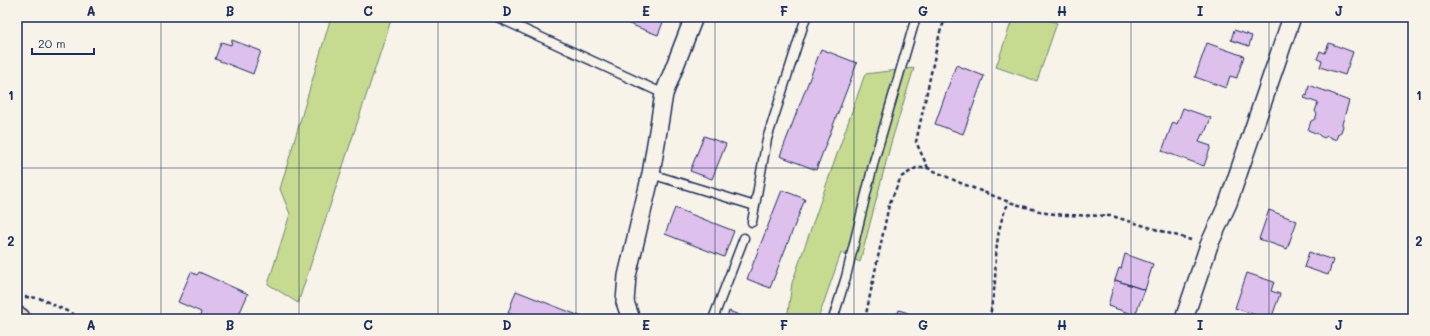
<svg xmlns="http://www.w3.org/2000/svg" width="1430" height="336" viewBox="0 0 1430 336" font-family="Mali,sans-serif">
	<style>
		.green { fill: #c6db90; stroke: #708577 }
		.building { fill: #dec0ed; stroke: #1b2f5e }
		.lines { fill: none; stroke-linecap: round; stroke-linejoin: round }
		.service-casing { stroke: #1b2f5e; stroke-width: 11 }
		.minor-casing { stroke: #1b2f5e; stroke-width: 20 }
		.primary-casing { stroke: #1b2f5e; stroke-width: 25 }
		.path { stroke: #1b2f5e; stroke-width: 2.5; stroke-dasharray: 4 3; stroke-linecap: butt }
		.service { stroke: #f7f3e8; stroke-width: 8 }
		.minor { stroke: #f7f3e8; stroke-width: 17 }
		.primary { stroke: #f8deab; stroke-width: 22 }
		.grid { fill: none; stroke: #1b2f5e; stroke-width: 1; stroke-opacity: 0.55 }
		.neatline { fill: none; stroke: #1b2f5e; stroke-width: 1.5 }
		.grid-label { font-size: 13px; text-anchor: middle; font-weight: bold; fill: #1b2f5e }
	</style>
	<rect width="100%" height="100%" fill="#f7f3e8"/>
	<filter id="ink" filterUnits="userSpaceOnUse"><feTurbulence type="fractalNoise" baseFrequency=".025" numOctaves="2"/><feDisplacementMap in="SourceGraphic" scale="8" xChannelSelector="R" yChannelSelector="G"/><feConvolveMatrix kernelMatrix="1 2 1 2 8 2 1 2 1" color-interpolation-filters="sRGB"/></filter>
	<g filter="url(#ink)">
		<path class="green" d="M331,17h61l-94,286 -30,-19 22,-70 -10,-25z
			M1013,17h28l16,6 -20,58 -41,-14z
			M914,68l-23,75 -31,119 -19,-9 -23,66h-31l5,-36 73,-209z"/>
		<path class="building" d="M611,17h54l-7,18z
			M1222,17h18l-2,6z
			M1234,30l18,6 -3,10 -18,-6z
			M232,40l29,11 -8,23 -38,-15 6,-17 10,3z
			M1207,43l37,13 -7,21v1l-7,-2 -4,12 -31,-11z
			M1329,43l24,9 -8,23 -25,-8 2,-6 -5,-2 3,-8 5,2z
			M821,49l36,14 -41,107 -36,-14z
			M956,65l28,11 -21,58 -28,-10z
			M1309,85l27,10v1l13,5 -7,23 1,2 -2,6 -3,2 -2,6 -9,-4 -3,2 -4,-2 -2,-2 -10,-4 3,-9 4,-2 2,-5 -2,-3 3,-8 -14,-5 1,-3 2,1z
			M1183,108l28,10 -7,17 -2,-1 -3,8 12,4 -7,20 -42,-15 11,-29 4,2z
			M704,136l22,8 -14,35 -22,-8z
			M782,190l23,9 -35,89 -23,-9z
			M675,208l59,23 -10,26 -59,-23z
			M1269,210l28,11 -10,28 -28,-10z
			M1309,252l24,8 -5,15 -24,-8z
			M1125,254l28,10 -8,26 -30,-10 4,-12 2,1z
			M191,272l6,3 2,-3 49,22 -11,25h-37v-2l1,-5 -23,-10z
			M1247,273l27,9 -3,9 9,3 -9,25h-4l-32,-11z
			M1115,280l30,10 -10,25 -27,-9z
			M516,291l69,27v1h-62l-15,-6z
			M899,310l9,3 -2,6h-11z
			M729,311l20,8h-23z"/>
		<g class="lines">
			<g class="service-casing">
				<path id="service" d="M497,17l167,77
					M651,174l104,32
					M752,222l15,-83 39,-122
					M713,319l31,-81
					M833,319l13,-42 28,-116 42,-144"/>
			</g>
			<g class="minor-casing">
				<path id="minor" d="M631,319l-6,-17 2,-26 24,-102 13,-80 30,-77
					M1184,319l25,-74 19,-42 64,-186"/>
			</g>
			<g class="primary-casing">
				<path id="primary" d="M17,318l2,1"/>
			</g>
			<path class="path" d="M928,168l-12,-26 24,-110 6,-15
				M25,297l14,1 45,21
				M865,319l24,-114 12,-28 15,-9h12l30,14 51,20 37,11 19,2 47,1 79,24
				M990,319c1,-12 4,-25 5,-38 1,-27 1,-55 14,-79"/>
			<use href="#service" class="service"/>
			<use href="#minor" class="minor"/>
			<use href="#primary" class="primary"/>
		</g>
	</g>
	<path class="grid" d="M161,17v302M299,17v302M438,17v302M576,17v302M715,17v302M854,17v302M992,17v302M1131,17v302M1269,17v302M17,168h1396"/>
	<rect width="1430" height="336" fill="none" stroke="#f7f3e8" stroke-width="44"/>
	<path d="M32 48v6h62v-6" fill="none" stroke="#1b2f5e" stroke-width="2"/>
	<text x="38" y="48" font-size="12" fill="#1b2f5e" stroke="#f7f3e8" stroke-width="3" paint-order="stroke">20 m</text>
	<rect x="22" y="22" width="1386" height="292" class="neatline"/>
	<g class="grid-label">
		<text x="91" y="16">A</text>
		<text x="230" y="16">B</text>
		<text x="368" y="16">C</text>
		<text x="507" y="16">D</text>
		<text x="646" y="16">E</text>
		<text x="784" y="16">F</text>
		<text x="923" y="16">G</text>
		<text x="1062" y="16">H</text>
		<text x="1200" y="16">I</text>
		<text x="1339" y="16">J</text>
		<text x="11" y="100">1</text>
		<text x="1419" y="100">1</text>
		<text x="11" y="246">2</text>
		<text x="1419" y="246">2</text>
		<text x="91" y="330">A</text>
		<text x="230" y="330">B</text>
		<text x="368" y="330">C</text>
		<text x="507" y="330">D</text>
		<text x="646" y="330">E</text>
		<text x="784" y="330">F</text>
		<text x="923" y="330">G</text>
		<text x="1062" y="330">H</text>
		<text x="1200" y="330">I</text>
		<text x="1339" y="330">J</text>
	</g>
</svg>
